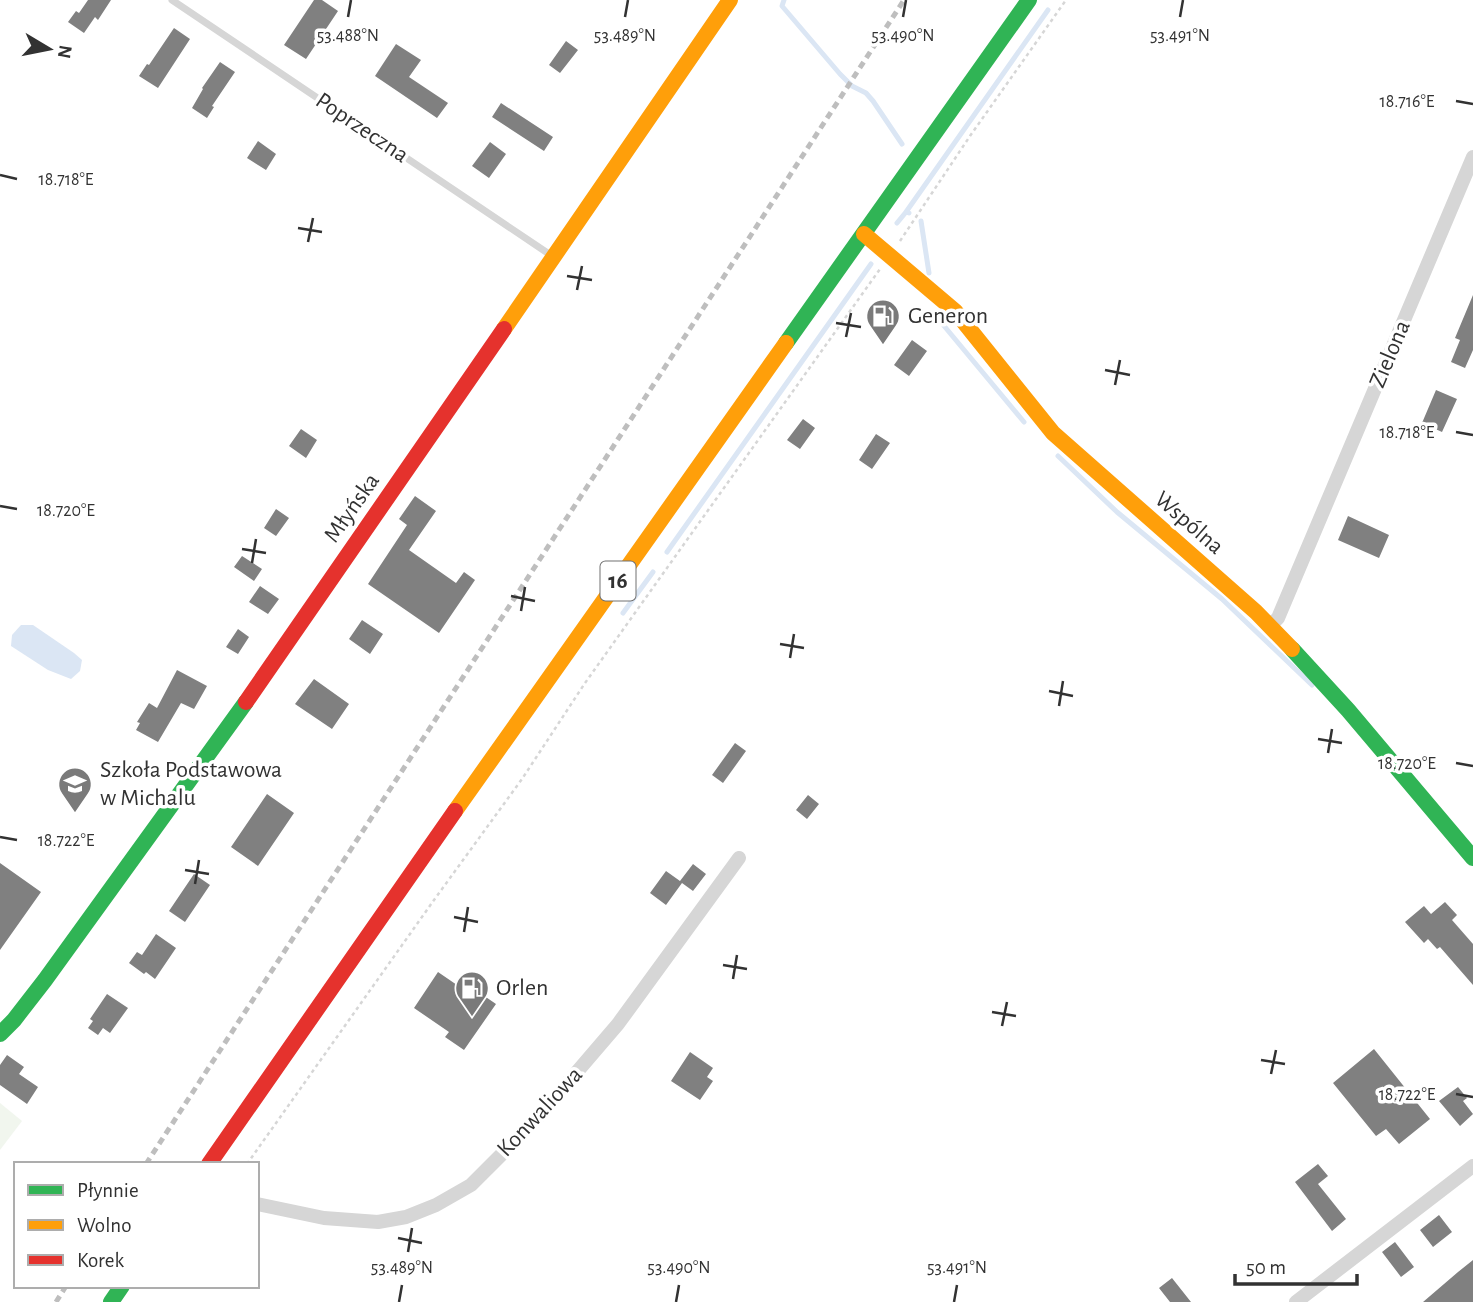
<svg xmlns="http://www.w3.org/2000/svg" width="1473" height="1302" viewBox="0 0 1473 1302" font-family="'Alegreya Sans',sans-serif">
	<style>
		.green { fill: #f1f6ee }
		.water { fill: #dbe6f4 }
		.lines { fill: none; stroke-linecap: round; stroke-linejoin: round }
		.stream { stroke: #dbe6f4; stroke-width: 5 }
		.building { fill: #808080 }
		.path { stroke: #d6d6d6; stroke-width: 2.5; stroke-dasharray: 3.5 3.5; stroke-linecap: butt }
		.lane { stroke: #d6d6d6; stroke-width: 7 }
		.street { stroke: #d6d6d6; stroke-width: 14 }
		.fast { stroke: #30b455; stroke-width: 16 }
		.slow { stroke: #ff9f0a; stroke-width: 16 }
		.jam { stroke: #e5322d; stroke-width: 16 }
		.rail { stroke: #bebebe; stroke-width: 5; stroke-dasharray: 7 5; stroke-linecap: butt }
		.ticks { fill: none; stroke: #323232; stroke-width: 2.5 }
		.labels { text-anchor: middle; dominant-baseline: central; stroke-width: 7; stroke-linejoin: round; paint-order: stroke }
		.shield { fill: #fff; stroke: #707070; stroke-width: 2 }
		.shield-label { font-size: 23px; font-weight: bold; fill: #323232 }
		.street-label { font-size: 24px; fill: #323232; stroke: #fff }
		.poi-label { font-size: 24px; fill: #323232; stroke: #fff; text-anchor: start }
		.ticks-label { font-size: 18px; text-anchor: middle; fill: #323232; stroke: #fff; stroke-width: 7; stroke-linejoin: round; paint-order: stroke }
	</style>
	<rect width="100%" height="100%" fill="#fff"/>
	<path class="green" d="M0,1103l22,18 -22,29z"/>
	<path class="water" d="M21,625h12l41,28 8,7 -2,11 -9,8 -23,-9 -37,-24 1,-11z"/>
	<g class="lines">
		<path class="stream" d="M784,0l-2,6 58,68 12,12 14,7 7,8 29,43
			M909,213l-3,-1 142,-202
			M921,221l8,52
			M897,223l9,-11
			M935,315l89,107
			M1058,456l59,56 105,87 90,86
			M667,552l204,-288
			M623,613l30,-41"/>
	</g>
	<path class="building" d="M88,0h23l-13,20 -3,-3 -11,16 -16,-11 8,-11 3,2z
		M314,0h8l16,11 -32,48 -22,-14z
		M174,28l16,11 -32,49 -19,-12 8,-12 2,1z
		M566,41l12,9 -18,23 -11,-8z
		M396,44l25,16 -12,17 39,26 -11,15 -62,-42z
		M220,62l15,10 -23,34 2,1 -7,11 -15,-10 11,-19 -1,-1z
		M501,103l52,34 -9,14 -52,-34z
		M258,141l18,13 -10,16 -19,-12z
		M490,142l16,12 -17,24 -17,-12z
		M1473,295v55l-8,18 -14,-6 9,-22 -5,-2z
		M912,340l15,11 -18,25 -15,-11z
		M1436,390l21,9 -15,33 -20,-9z
		M803,419l12,9 -15,21 -13,-9z
		M301,429l16,11 -11,18 -17,-12z
		M876,434l14,9 -18,26 -13,-9z
		M415,496l21,15 -27,39 47,33 8,-11 11,8 -36,53 -71,-49 39,-59 -8,-6z
		M276,509l13,9 -13,18 -12,-8z
		M1348,516l41,19 -10,23 -41,-18z
		M242,556l20,13 -8,12 -20,-14z
		M260,586l19,13 -11,15 -19,-12z
		M362,620l21,14 -13,20 -21,-15z
		M238,629l11,8 -11,17 -12,-7z
		M177,670l30,16 -13,23 -13,-6 -23,39 -22,-12 4,-7 -3,-1 12,-19 8,5z
		M314,679l35,25 -17,25 -37,-25z
		M735,743l11,8 -23,32 -11,-8z
		M267,794l27,19 -36,53 -27,-19z
		M808,795l11,9 -12,15 -11,-9z
		M0,863l41,29 -41,58z
		M693,864l13,10 -13,17 -11,-8 -16,22 -16,-12 16,-22 14,10z
		M194,874l16,11 -25,37 -16,-11z
		M1445,902l12,13 -5,5 21,24v41l-33,-38 -3,2 -9,-10 -4,4 -19,-21 19,-16 7,8z
		M156,934l20,14 -21,31 -9,-7 -2,2 -15,-11 8,-11 5,3z
		M438,972l35,24 4,-5 19,13 -32,46 -19,-13 4,-5 -35,-24z
		M107,994l21,14 -18,25 -7,-5 -5,7 -10,-7 5,-7 -3,-2z
		M1374,1049l56,70 -31,25 -13,-15 -10,7 -43,-53z
		M690,1052l23,16 -6,9 6,4 -13,19 -29,-19z
		M7,1055l17,12 -5,7 19,13 -11,17 -27,-19v-20z
		M1458,1087l9,11 -4,3 10,13 -13,12 -21,-25z
		M1318,1164l10,12 -10,8 28,35 -14,12 -37,-49z
		M1439,1215l13,17 -19,15 -13,-17z
		M1395,1242l19,25 -13,10 -19,-25z
		M1473,1260v42h-50l35,-30z
		M1172,1278l19,24h-21l-11,-14z"/>
	<g class="lines">
		<path class="path" d="M900,241l70,-105 96,-136
			M247,1164l187,-264 88,-121 63,-96 295,-414"/>
		<path class="lane" d="M172,0l380,256"/>
		<path class="street" d="M1270,626l8,-8 195,-461
			M257,1204l67,14 54,4 28,-5 30,-12 35,-20 63,-63 84,-98 121,-166
			M1296,1302l177,-136"/>
		<path class="fast" d="M786,343l243,-343
			M1292,649l56,61 125,148
			M0,1034l14,-14 31,-40 201,-278
			M111,1302l11,-16"/>
		<path class="slow" d="M864,234l91,77 98,122 203,179 36,37
			M504,329l226,-329
			M455,811l331,-468"/>
		<path class="jam" d="M246,702l258,-373
			M209,1164l246,-353"/>
		<path class="rail" d="M146,1164l758,-1164
			M56,1302l10,-16"/>
	</g>
	<path class="ticks" d="M348,17l3,-17M625,17l3,-17M903,17l3,-17M1180,17l3,-17M1456,101l17,3M0,175l17,4M298,228l24,4M308,242l5,-24M567,276l25,4M577,290l5,-24M836,323l25,4M846,337l5,-24M1105,370l25,5M1115,385l5,-25M1456,432l17,3M0,506l17,3M242,549l24,4M252,563l4,-24M511,596l24,5M521,611l4,-24M780,644l24,4M790,658l4,-24M1049,691l24,5M1059,706l4,-25M1318,739l24,4M1328,753l4,-24M1456,763l17,3M0,837l17,3M185,870l24,4M195,884l4,-24M454,917l24,5M464,932l4,-25M723,965l24,4M733,979l4,-24M992,1012l24,4M1002,1026l5,-24M1261,1060l24,4M1271,1074l5,-24M1456,1094l17,3M398,1238l24,5M408,1252l4,-24M399,1302l3,-17M676,1302l3,-17M954,1302l3,-17"/>
	<defs>
		<g id="fuel-pin" transform="scale(1.75)"><path d="M0 17L-7.5 6A9.5 9.5 0 1 1 7.5 6Z" fill="#7a7a7a" stroke="#fff"/><path d="M-5.5-6h7V0h2V4h1.3V-2.5L3-4.5l.8-.8L6-3V5H2.5V1h-1V6h-7ZM-4.2-4.7v3.2H.2V-4.7Z" fill="#fff"/></g>
		<g id="school-pin" transform="scale(1.75)"><path d="M0 17L-7.5 6A9.5 9.5 0 1 1 7.5 6Z" fill="#7a7a7a" stroke="#fff"/><path d="M0-5L7-2L0 1L-7-2ZM-4 1L0 2.5L4 1V4Q0 6-4 4Z" fill="#fff"/></g>
	</defs>
	<g fill-rule="evenodd">
		<use href="#fuel-pin" x="883" y="316"/>
		<use href="#school-pin" x="75" y="784"/>
		<use href="#fuel-pin" x="472" y="988"/>
	</g>
	<g class="labels">
		<rect class="shield" x="600.5" y="561.5" width="35" height="39" rx="5"/>
		<g class="shield-label">
			<text x="618" y="581">16</text>
		</g>
		<g class="street-label">
			<text transform="translate(362 128) rotate(34)">Poprzeczna</text>
			<text transform="translate(1390 354) rotate(-67)">Zielona</text>
			<text transform="translate(352 508) rotate(-55)">Młyńska</text>
			<text transform="translate(1189 523) rotate(41)">Wspólna</text>
			<text transform="translate(540 1112) rotate(-47)">Konwaliowa</text>
		</g>
		<g class="poi-label">
			<text x="908" y="316">Generon</text>
			<text x="100" y="770">Szkoła Podstawowa<tspan x="100" dy="28">w Michalu</tspan></text>
			<text x="496" y="988">Orlen</text>
		</g>
	</g>
	<g class="ticks-label">
		<text x="348" y="41">53.488°N</text>
		<text x="625" y="41">53.489°N</text>
		<text x="903" y="41">53.490°N</text>
		<text x="1180" y="41">53.491°N</text>
		<text x="1407" y="107">18.716°E</text>
		<text x="66" y="185">18.718°E</text>
		<text x="1407" y="438">18.718°E</text>
		<text x="66" y="516">18.720°E</text>
		<text x="1407" y="769">18.720°E</text>
		<text x="66" y="846">18.722°E</text>
		<text x="1407" y="1100">18.722°E</text>
		<text x="402" y="1273">53.489°N</text>
		<text x="679" y="1273">53.490°N</text>
		<text x="957" y="1273">53.491°N</text>
	</g>
	<rect x="14" y="1162" width="245" height="126" fill="#ffffff" stroke="#adadad" stroke-width="2"/>
	<rect x="28" y="1185" width="35" height="10" fill="#30b455" stroke="#adadad" stroke-width="2"/>
	<text x="77" y="1197" font-size="21" fill="#323232">Płynnie</text>
	<rect x="28" y="1220" width="35" height="10" fill="#ff9f0a" stroke="#adadad" stroke-width="2"/>
	<text x="77" y="1232" font-size="21" fill="#323232">Wolno</text>
	<rect x="28" y="1255" width="35" height="10" fill="#e5322d" stroke="#adadad" stroke-width="2"/>
	<text x="77" y="1267" font-size="21" fill="#323232">Korek</text>
	<g transform="translate(49 49) rotate(100)" stroke="#ffffff" stroke-width="5" paint-order="stroke">
	<path d="M0-5L12 26L0 18L-12 26Z" fill="#323232"/>
	<text y="-10" font-size="19" font-weight="bold" text-anchor="middle" fill="#323232">N</text>
	</g>
	<path d="M1235 1274v10h122v-10" fill="none" stroke="#323232" stroke-width="3.5"/>
	<text x="1246" y="1274" font-size="21" fill="#323232" stroke="#ffffff" stroke-width="5" paint-order="stroke">50 m</text>
</svg>
